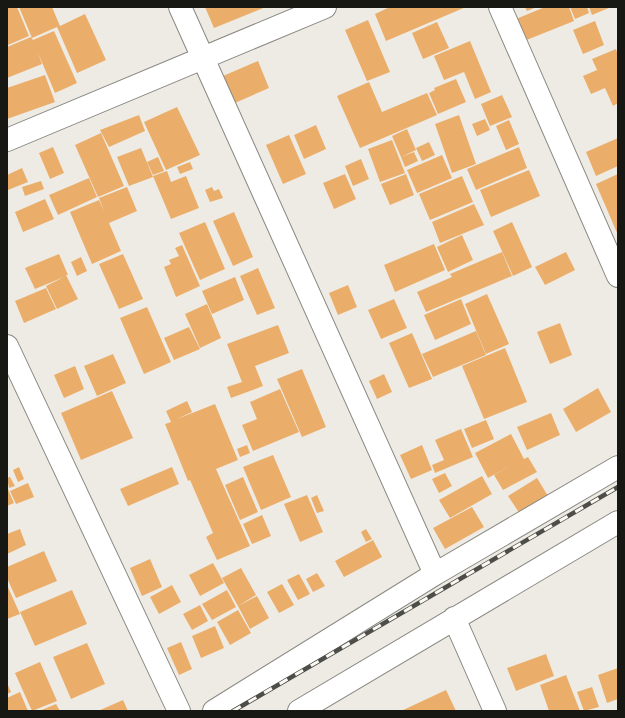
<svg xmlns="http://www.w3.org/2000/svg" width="625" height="718" viewBox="0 0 625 718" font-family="'Libre Baskerville',serif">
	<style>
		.building { fill: #ebae6a }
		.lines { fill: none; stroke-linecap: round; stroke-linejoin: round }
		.minor-casing { stroke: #898882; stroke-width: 24 }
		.minor { stroke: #fff; stroke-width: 22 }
		.rail-casing { stroke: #4d4d49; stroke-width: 4.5 }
		.rail { stroke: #fbf9f2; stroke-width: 3; stroke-dasharray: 9; stroke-linecap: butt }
	</style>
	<rect width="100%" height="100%" fill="#eeebe5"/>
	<path class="building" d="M7,7h10l12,29 -21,9z
		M19,7h33l8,19 25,-12 21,46 -29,13 -20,-46 -25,11z
		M205,7h61l-52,21z
		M390,7h76l-80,34 -11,-27z
		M525,7h12l-10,4z
		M545,7h24l5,14 -50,20 -8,-22z
		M570,7h17l2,6 -14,6z
		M589,7h22l-19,8z
		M368,20l22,52 -23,9 -22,-51z
		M595,21l9,24 -21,9 -10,-24z
		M437,22l12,26 -26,11 -11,-26z
		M54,31l23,52 -22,10 -17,-40 4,11 -35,14v-31l24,-10 2,3z
		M470,41l21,51 -16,7 -11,-27 -20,8 -10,-24z
		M616,49l2,6v48l-5,3 -8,-18 -14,6 -8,-18 14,-6 -5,-11z
		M258,61l11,27 -34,15 -12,-27z
		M45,75l10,27 -48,17v-31z
		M456,79l10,23 -28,12 -9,-21 6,-3 -1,-2z
		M369,82l13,30 45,-19 10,22 -77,33 -23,-52z
		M502,95l10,22 -22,9 -9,-22z
		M177,107l23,48 -34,15 -22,-48z
		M139,115l6,16 -36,16 -9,-17z
		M459,115l17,49 -24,9 -17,-49z
		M485,119l5,11 -13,6 -5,-12z
		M509,120l10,24 -13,6 -10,-24z
		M316,125l10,24 -22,10 -10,-24z
		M407,129l9,21 -15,7 -9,-21z
		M101,133l23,53 -26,11 -23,-52z
		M289,135l17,39 -23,10 -17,-39z
		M618,138v28l-22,10 -10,-24z
		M392,140l13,33 -25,9 -12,-33z
		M429,142l6,13 -13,6 -6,-13z
		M53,147l11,26 -14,6 -11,-26z
		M519,147l8,21 -51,22 -9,-21z
		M141,148l12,29 -24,9 -12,-29z
		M414,152l4,9 -13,6 -4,-10z
		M442,155l10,23 -35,15 -10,-23z
		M158,157l6,14 -11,4 -6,-13z
		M361,159l8,20 -16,7 -8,-20z
		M190,162l3,7 -13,5 -3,-7z
		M22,168l6,14 -20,8 -1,-15z
		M529,170l11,26 -49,21 -11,-27z
		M167,171l4,11 15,-6 13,32 -28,11 -18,-43z
		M345,174l11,25 -22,10 -11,-26z
		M406,174l8,21 -24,10 -9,-21z
		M618,174v61l-22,-51z
		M462,176l11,26 -43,18 -11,-26z
		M89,178l8,19 -39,18 -9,-20z
		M41,181l3,8 -19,7 -3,-9z
		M127,187l10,24 -28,12 12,28 -29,13 -22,-52 29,-12 5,11 -5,-13z
		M212,187l2,4 5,-2 4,9 -13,4 -5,-12z
		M45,199l9,20 -31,13 -8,-20z
		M474,204l10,21 -44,18 -8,-21z
		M234,212l19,45 -20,9 -20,-45z
		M205,222l20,47 -25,11 -21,-47z
		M512,222l20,45 -19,9 -20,-45z
		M462,235l11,25 -25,12 -11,-25z
		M434,244l11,26 -50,22 -11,-27z
		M182,245l18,41 -24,11 -12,-30 7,-3 -2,-4 10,-4 -4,-8z
		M502,252l10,24 -86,36 -9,-20 35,-15 -2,-3z
		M566,252l9,18 -30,15 -10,-18z
		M59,254l9,21h-2l12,24 -21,10 -11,-23 18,-9 -29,12 -10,-21z
		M123,254l20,45 -24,10 -20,-45z
		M81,257l6,14 -10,5 -6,-14z
		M258,268l17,40 -18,7 -17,-39z
		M235,277l9,23 -32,14 -10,-23z
		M348,285l9,22 -19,8 -9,-22z
		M46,288l10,21 -32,14 -9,-22z
		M487,294l22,50 -23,10 -21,-50z
		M394,299l13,29 -26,11 -13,-29z
		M461,299l10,25 -36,16 -11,-25z
		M207,304l14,34 -21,10 -15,-34z
		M147,307l24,55 -27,12 -24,-56z
		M560,323l12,32 -22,9 -13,-32z
		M278,325l11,28 -34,13 8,20 -32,12 -4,-11 15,-5 -15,-38z
		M189,327l11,22 -26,11 -10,-22z
		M476,331l10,24 -53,22 -11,-23z
		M412,333l20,46 -23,9 -20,-45z
		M505,348l22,54 -43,17 -22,-53z
		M113,354l13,29 -29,13 -13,-30z
		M75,366l9,23 -20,9 -10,-23z
		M302,369l24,58 -24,10 -25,-58z
		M384,374l8,18 -15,7 -8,-18z
		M598,388l13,24 -35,20 -13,-23z
		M280,389l19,43 -46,19 -11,-26 15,-6 -7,-17z
		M112,391l21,47 -52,22 -20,-47z
		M187,401l5,11 -15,7 38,-15 23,56 -22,9 34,77 -33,14 -11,-23 7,-4 -23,-53 -2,1 -23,-57 6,-2 -5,-11z
		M551,413l9,22 -33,15 -10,-23z
		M486,420l8,19 -22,9 -8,-19z
		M461,429l12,28 -38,16 -3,-8 12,-5 -9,-20z
		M511,434l13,25 4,-2 9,15 -34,18 -9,-15 18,-10 -24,13 -13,-25z
		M247,445l3,8 -10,4 -3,-8z
		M422,445l10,25 -21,9 -11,-24z
		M273,455l18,42 -30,13 -18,-43z
		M19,467l5,12 -6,3 -5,-12z
		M172,467l7,17 -51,22 -8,-17z
		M445,473l7,13 -13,7 -7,-14z
		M482,476l10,18 -42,24 -11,-18z
		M10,477l5,9 -6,2 -2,-10z
		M243,477l15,35 -18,8 -15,-35z
		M537,478l11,18 -28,18 -12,-18z
		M28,483l6,14 -18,7 -6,-13z
		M7,487l7,16 -7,3z
		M307,495l16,37 -23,10 -16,-38z
		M317,495l7,16 -7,2 -6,-15z
		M472,507l12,20 -39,22 -12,-21z
		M262,515l9,21 -19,8 -9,-20z
		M20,529l6,16 -19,9v-20z
		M366,529l6,10 -6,3 -5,-10z
		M373,540l9,17 -38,20 -9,-16z
		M44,551l13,30 -41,17 -9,-20v-11z
		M150,559l12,28 -20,9 -12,-28z
		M213,563l11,20 -24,13 -11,-21z
		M241,568l15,27 -18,11 -16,-28z
		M317,573l8,13 -12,6 -7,-13z
		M299,574l11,20 -12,6 -11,-20z
		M282,584l12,21 -15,8 -12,-21z
		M7,585l13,29 -13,5z
		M172,585l9,17 -22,12 -9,-17z
		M72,590l15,34 -52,22 -15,-34z
		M227,590l9,17 -24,13 -10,-16z
		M257,596l12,22 -19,11 -12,-23z
		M200,605l8,16 -16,9 -9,-16z
		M238,610l13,23 -21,12 -13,-23z
		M215,626l9,22 -23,10 -9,-22z
		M181,642l11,27 -13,6 -12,-27z
		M87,643l18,41 -34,15 -18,-42z
		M546,654l8,22 -38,15 -9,-23z
		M40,662l17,39 -25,10 -17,-38z
		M618,668v31l-11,4 -9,-28z
		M566,675l14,36h-31l-9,-26z
		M7,683l4,9 -4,2z
		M592,687l7,20 -15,4 -7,-19z
		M446,690l10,21h-55z
		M20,692l8,19h-21v-13z
		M123,700l5,11h-30z
		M56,704l4,7h-21z"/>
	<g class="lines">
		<g class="minor-casing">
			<path id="minor" d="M180,7l255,567
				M500,7l118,269
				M7,140l318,-133
				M7,346l172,365
				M454,618l41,93
				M214,711l221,-137 183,-107
				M299,711l319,-189"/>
		</g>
		<use href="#minor" class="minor"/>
		<g class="rail-casing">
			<path id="rail" d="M233,711l385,-224"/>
		</g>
		<use href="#rail" class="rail"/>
	</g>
	<rect width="625" height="718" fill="none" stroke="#171714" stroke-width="16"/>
</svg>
